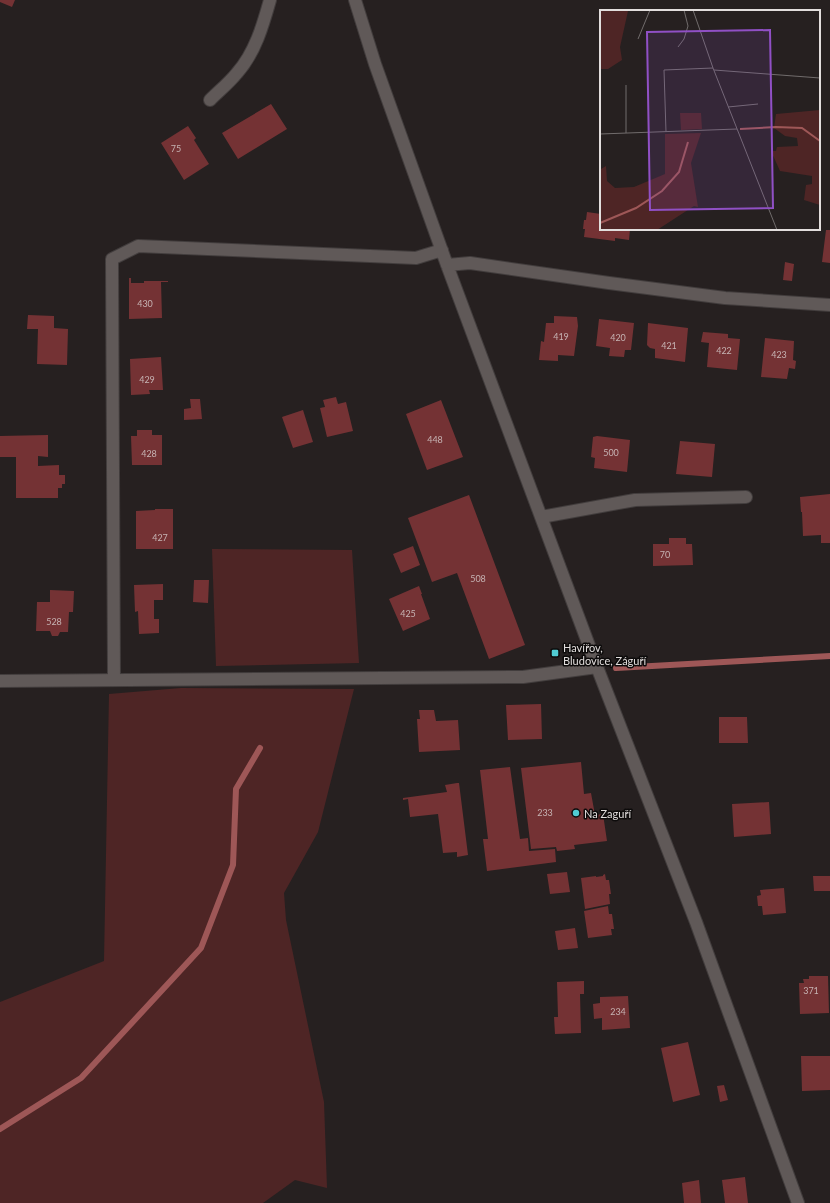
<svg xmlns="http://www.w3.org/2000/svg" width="830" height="1203" viewBox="0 0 830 1203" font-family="Lato,sans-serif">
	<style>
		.green { fill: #4e2525 }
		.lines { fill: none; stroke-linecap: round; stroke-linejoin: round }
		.stream { stroke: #9e5757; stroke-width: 6 }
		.building { fill: #743234 }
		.minor-casing { stroke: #423d3d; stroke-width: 14 }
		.minor { stroke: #605958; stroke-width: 12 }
		.poi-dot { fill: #51ccd3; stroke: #0d0b0b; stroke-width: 1.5 }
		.labels { text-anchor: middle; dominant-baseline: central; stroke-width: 3; stroke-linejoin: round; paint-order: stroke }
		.number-label { font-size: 9px; fill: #c6b3b3 }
		.poi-label { font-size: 11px; fill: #e2dedd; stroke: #0d0b0b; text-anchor: start }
		.inset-river { fill: none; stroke: #9e5757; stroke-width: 2 }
		.inset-road { fill: none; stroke: #716c6c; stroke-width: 1 }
		.view { fill: #9050c5; fill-opacity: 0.15; stroke: #9050c5; stroke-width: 2 }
		.inset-edge { fill: none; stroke: #e2dedd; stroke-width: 2 }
	</style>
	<rect width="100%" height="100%" fill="#262020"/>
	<path class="green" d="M212,549l140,1 7,113 -143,3z
		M181,688l173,1 -36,143 -34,61 2,27 38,182 3,86 -32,-8 -32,23h-263v-201l104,-41 5,-267z"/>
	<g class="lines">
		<path class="stream" d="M616,668l214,-12
			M0,1129l81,-51 120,-130 32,-83 3,-76 24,-41"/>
	</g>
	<path class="building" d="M0,0h15l-3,7 -12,-5z
		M271,104l16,25 -49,30 -16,-26z
		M188,126l8,12 -2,2 15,24 -25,16 -23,-37z
		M587,212l14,2v15h29l-1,11 -14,-2v3l-31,-4 1,-8h-2l1,-9h2z
		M826,230h4v33l-8,-1z
		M785,262l9,2 -2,17 -9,-1z
		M129,278h2v5h13v-2h24v1h-7l1,36 -33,1z
		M28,315l26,1v12l14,1 -1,36 -30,-1 1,-35h-11z
		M554,316l23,1 1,9 -4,30 -16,-1v6l-19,-1 2,-19 3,1 2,-19h8z
		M599,319l35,4 -3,27h-6l-1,7 -15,-1 1,-8 -14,-2z
		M648,323l40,5 -3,34 -30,-4v-9l-5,-1 -3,-3z
		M703,332l25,2v4l12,1 -3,31 -30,-3 2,-24 -8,-1z
		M765,338l29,3 -1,19 3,1 -1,8 -6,-1 -2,11 -26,-2z
		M161,357l2,33h-14l1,4 -19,1 -1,-36z
		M336,397l2,7 8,-2 7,29 -26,6 -7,-29 5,-1 -2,-7z
		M190,399h10l2,20 -18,1v-11l7,-1z
		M441,400l22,57 -36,13 -21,-56z
		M303,410l10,32 -20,6 -11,-31z
		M137,430h15v5h10v30h-30l-1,-29h6z
		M48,435v22l-10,-1v10l21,-1v10h6v9h-3v4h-4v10h-42v-41h-16v-21z
		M597,436l33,4 -3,32 -33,-4 1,-10 -4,-1 2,-20z
		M680,441l35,3 -3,33 -36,-3z
		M830,494v49h-9v-8l-18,1 -1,-24h-1l-1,-15z
		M469,495l56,150 -36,14 -32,-86 -25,9 -24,-64z
		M155,509h18v40h-37v-38l19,-1z
		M669,538h17v6h6l1,21 -40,1v-22h16z
		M413,546l7,19 -19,8 -8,-19z
		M194,580h15l-1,23 -15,-1z
		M163,584v16h-9v19h5v14l-20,1 -1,-23 -3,1 -1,-27z
		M419,586l3,8h-1l9,25 -27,12 -14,-32z
		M50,590l24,1 -1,21h-4l-1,20h-8l-2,4h-6l-2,-5h-14l1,-29h13z
		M541,704l1,35 -34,1 -2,-35z
		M419,710h15l2,11 22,-1 2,30 -41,2 -2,-33h3z
		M719,717h28l1,26h-29z
		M581,762l3,32 7,-1 4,22 8,-1 4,27 -33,4 1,4 -18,2 -1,-4 -25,2 -10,-81z
		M510,767l10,72 8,-1 1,13 26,-2 1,13 -69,9 -4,-32h5l-8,-69z
		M457,783h2l9,72 -11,2v-5l-14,1 -5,-39 -28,3 -2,-18 -5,1v-2l44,-6 -2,-7z
		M769,802l2,32 -37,3 -2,-33z
		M567,872l3,20 -20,2 -3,-20z
		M605,874l1,6h3l2,14h-2l1,10 -25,5 -4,-31 15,-2v1l7,-1v-1z
		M813,876h17v15h-16z
		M784,888l2,25 -23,2 -1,-9h-4l-1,-10 4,-1 -1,-5z
		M608,906l1,8h3l2,15h-3l1,6 -24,3 -4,-27z
		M575,928l3,20 -20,2 -3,-19z
		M809,976h19l1,37 -29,1 -1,-31h5l-1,-4h6z
		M584,981v13h-4l1,39 -26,1 -1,-17h4l-1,-35z
		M628,996l2,32 -28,2v-12l-8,1 -1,-15 7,-1v-6z
		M688,1042l12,53 -27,7 -12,-54z
		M801,1056h29v34l-28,1z
		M724,1085l4,15 -8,2 -3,-16z
		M745,1177l3,26h-23l-3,-23z
		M699,1180l2,23h-17l-2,-20z"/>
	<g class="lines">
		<g class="minor-casing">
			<path id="minor" d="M355,0l20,64 72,201 150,402 99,255 102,281
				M210,100c9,-9 19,-17 27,-27 18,-20 26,-48 33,-73
				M447,265l23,-2 139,20 116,15 105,7
				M541,517l94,-17 111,-3
				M114,680l-2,-421 26,-13 278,12 26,-8
				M0,681l523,-4 74,-10"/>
		</g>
		<use href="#minor" class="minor"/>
	</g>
	<g class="poi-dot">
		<rect x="551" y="649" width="8" height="8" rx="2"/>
		<circle cx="576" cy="813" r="4"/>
	</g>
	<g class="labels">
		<g class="number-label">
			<text x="176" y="148">75</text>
			<text x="145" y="303">430</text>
			<text x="561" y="336">419</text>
			<text x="618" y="337">420</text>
			<text x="669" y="345">421</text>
			<text x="724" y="350">422</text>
			<text x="779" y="354">423</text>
			<text x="147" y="379">429</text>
			<text x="435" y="439">448</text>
			<text x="611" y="452">500</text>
			<text x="149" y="453">428</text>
			<text x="160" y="537">427</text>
			<text x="665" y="554">70</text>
			<text x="478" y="578">508</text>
			<text x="408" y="613">425</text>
			<text x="54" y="621">528</text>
			<text x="545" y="812">233</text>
			<text x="811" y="990">371</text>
			<text x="618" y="1011">234</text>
		</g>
		<g class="poi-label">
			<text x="563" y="647">Havířov,<tspan x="563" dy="13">Bludovice, Záguří</tspan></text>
			<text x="584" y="813">Na Zaguří</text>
		</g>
	</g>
	<g transform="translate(600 10)">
		<rect width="220" height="220" fill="#262020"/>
		<path d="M0,0l28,1 -8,36 2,13 -14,9h-8zM220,100v95l-16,-5 2,-15 6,-1v-8l-32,-5 -9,-20h5l1,-4 21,-1 -1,-8 -12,-2 -11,-8 2,-14zM80,103h21l1,16 -21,1zM101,123l-10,30 7,44 -4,-1 -37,24h-57v-63l1,2 5,-3 1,15 8,7 19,-1 31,-13v-40z" fill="#4e2525"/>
		<path class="inset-river" d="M140,119l36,-2 26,1 18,13M0,213l36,-15 26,-17 17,-19 9,-30"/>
		<path class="inset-road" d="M93,0l20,58 64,162M38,29l12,-29M78,37l6,-8 4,-13 -4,-16M114,60l106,8M26,75v48M128,97l30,-3M66,122l-2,-62 49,-2M0,124l137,-5"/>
		<path class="view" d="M170,20l3,178 -123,2 -3,-178z"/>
		<rect width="220" height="220" class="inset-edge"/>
	</g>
</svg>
